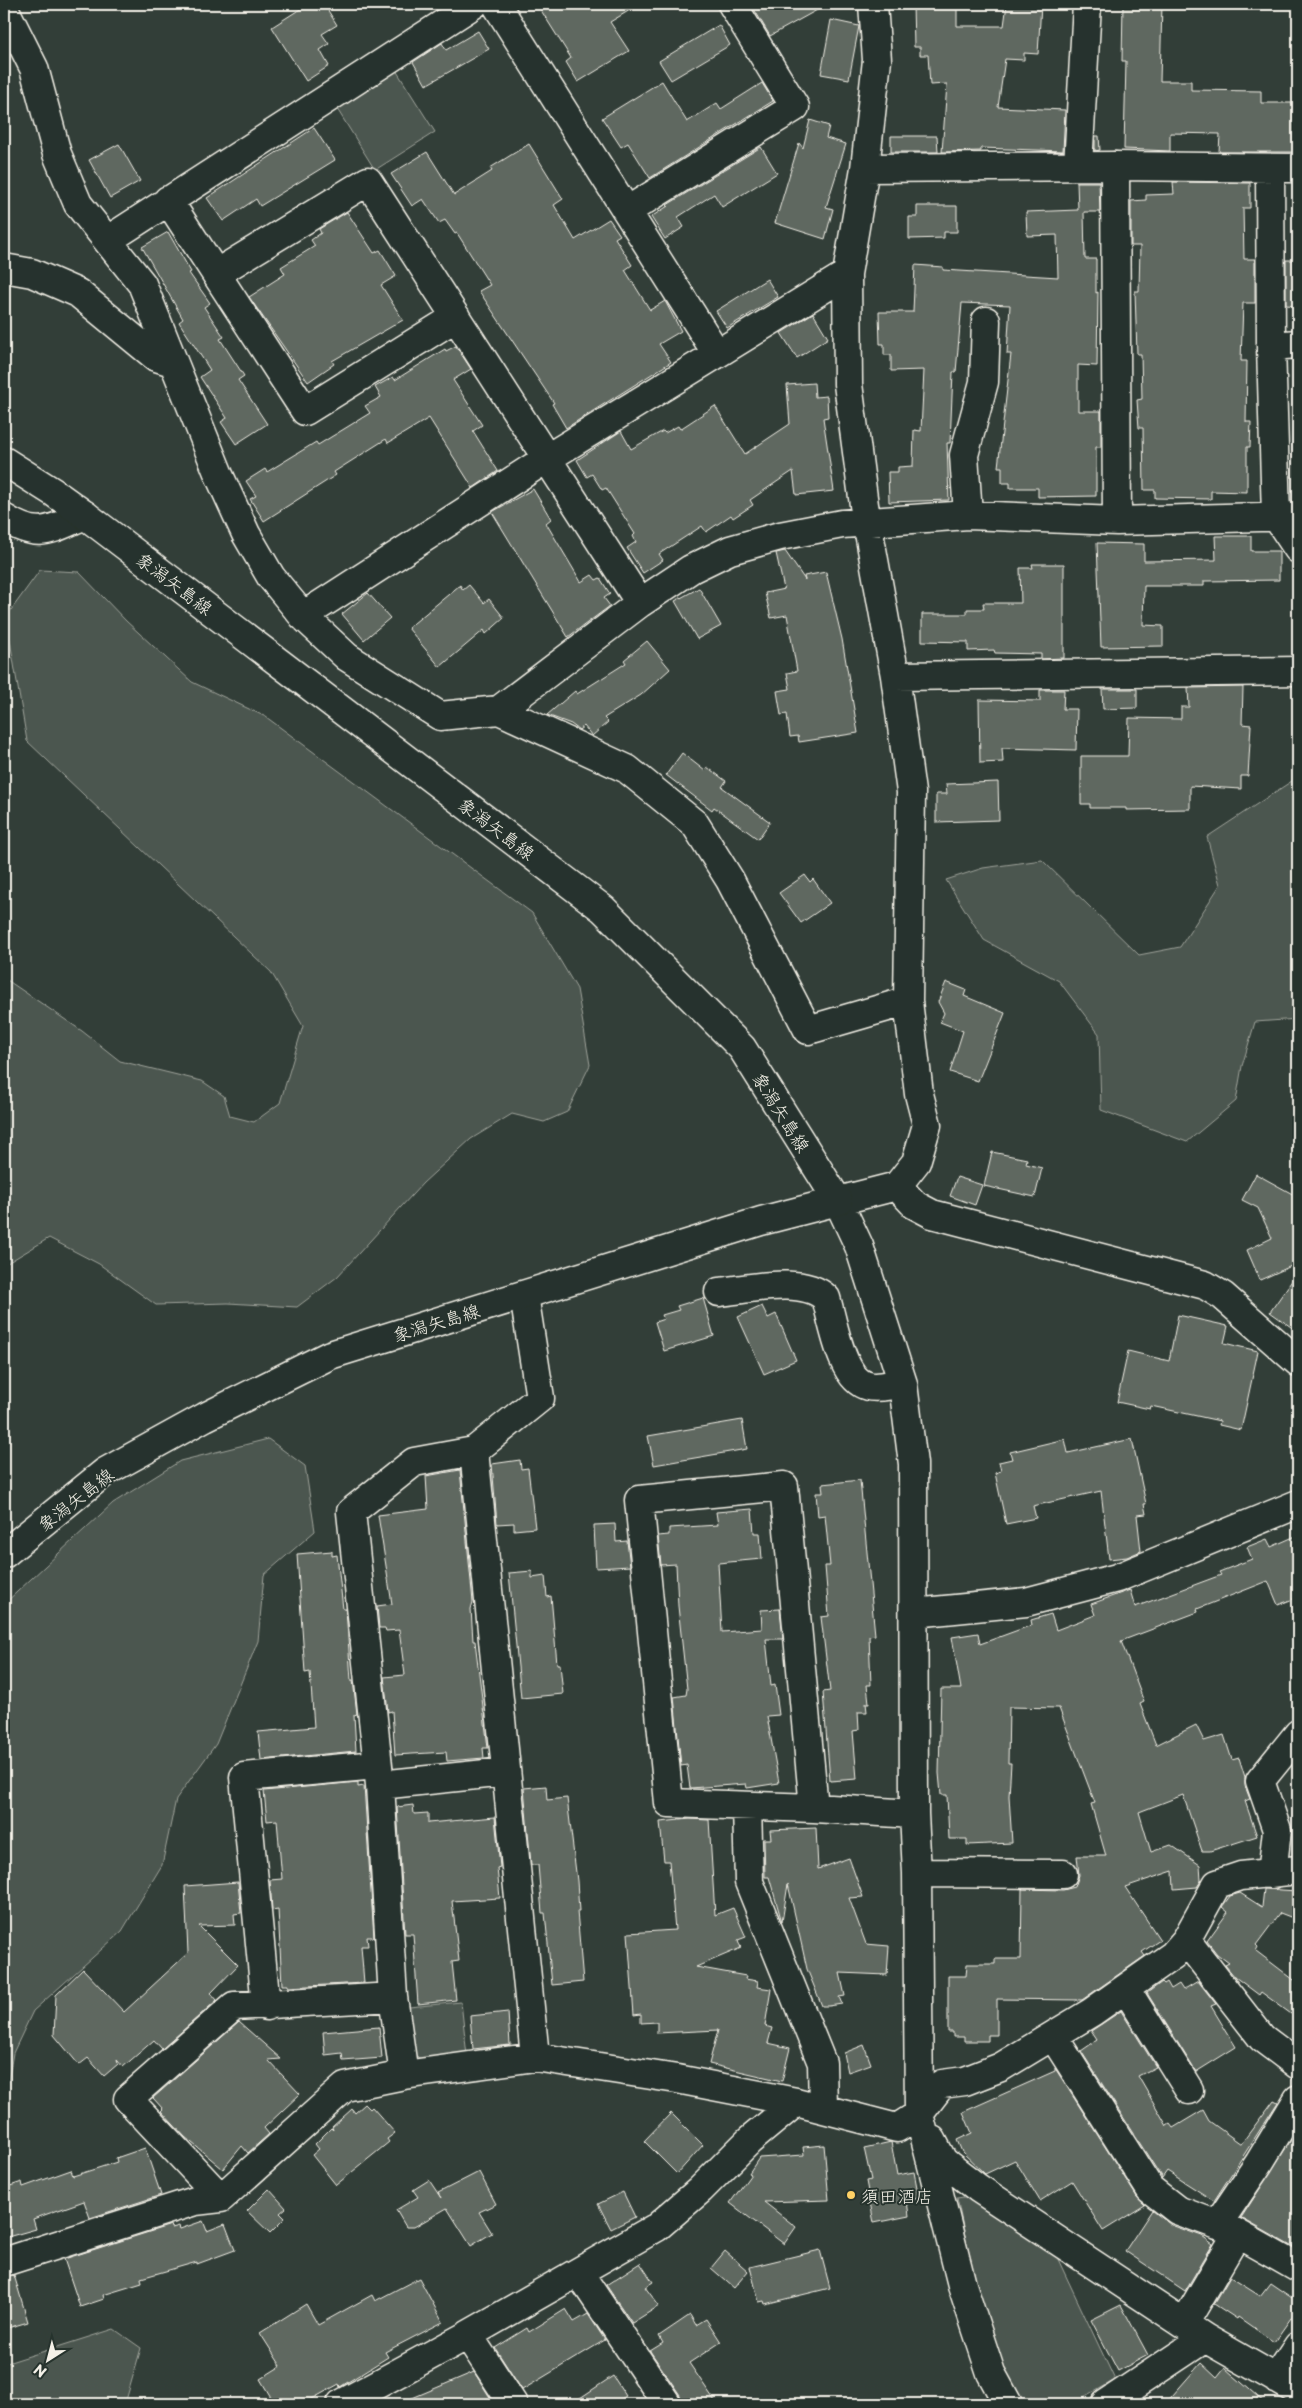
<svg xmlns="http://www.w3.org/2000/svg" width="1302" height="2408" viewBox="0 0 1302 2408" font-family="'Playpen Sans','Klee One',sans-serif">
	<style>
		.green { fill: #4c564f; stroke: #a0a49c }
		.building { fill: #5f6861; stroke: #f4f1e8 }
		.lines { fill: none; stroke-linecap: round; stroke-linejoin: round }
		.minor-casing { stroke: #f4f1e8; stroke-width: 31 }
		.major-casing { stroke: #f4f1e8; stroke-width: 31 }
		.minor { stroke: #26332d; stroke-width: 28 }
		.major { stroke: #26332d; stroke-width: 28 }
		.poi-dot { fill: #ffd166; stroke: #26332d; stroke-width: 2 }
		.labels { text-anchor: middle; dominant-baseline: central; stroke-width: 4; stroke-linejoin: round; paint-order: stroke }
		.street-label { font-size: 18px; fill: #f4f1e8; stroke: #26332d }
		.poi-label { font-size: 18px; fill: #f4f1e8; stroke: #26332d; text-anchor: start }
	</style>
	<rect width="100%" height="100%" fill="#323e38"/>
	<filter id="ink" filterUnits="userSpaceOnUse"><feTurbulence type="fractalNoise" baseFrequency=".02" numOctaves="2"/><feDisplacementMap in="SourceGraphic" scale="10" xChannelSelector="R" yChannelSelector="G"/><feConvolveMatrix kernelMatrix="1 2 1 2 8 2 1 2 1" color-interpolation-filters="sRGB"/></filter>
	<g filter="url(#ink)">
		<path class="green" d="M394,67l41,65 -60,38 -41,-66z
			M40,570l39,2 47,49 66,61 74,35 266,196 45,76 13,76 -23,47 -23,10 -32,-8 -41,25 -48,44 -86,94 -40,30 -69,-4 -72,2 -57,-41 -50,-26 -45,27v-287l78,53 38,30 82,20 22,15 6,20 24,6 26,-19 23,-77 -32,-54 -244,-231 -21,-124z
			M1298,777v242l-43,3 -13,44 -6,35 -49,41 -86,-32 -2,-76 -40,-53 -75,-41 -38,-60 37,-12 59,-8 97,95 41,-8 40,-62 -13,-48z
			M268,1439l37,27 10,65 -51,44 -6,66 -42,103 -40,55 -14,66 -40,66 -89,80 -20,42 -9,52v-501l109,-101 67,-42z
			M461,2002l6,54 -45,4 -8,-6 -5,-47z
			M971,2196l85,59 59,125 -42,24h-52l-24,-48 -18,-54 -22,-104z
			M114,2329l27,19 -16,56h-121v-40z"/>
		<path class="building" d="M308,4h16l13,21 -15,9 7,10 -9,6 9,16 -23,15 -34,-54z
			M537,4h103l-30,18 19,29 -51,31 -12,-20 5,-4z
			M751,4h77l-58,32z
			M913,4h44v22h47l3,-22h34l-3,50 -14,-1v7l-19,-1 -7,48 67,3 -2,41 -82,-3v3l-39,1 5,-68 -17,1 -2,-30h-8v-8h-6z
			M1123,4h39l-2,77h31v9l70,1v12h37v49h-79l1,-18 -50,-1v18l-46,-2 2,-88h-4z
			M831,20l28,6 -10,53 -28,-5z
			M719,25l11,20 -59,35 -12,-19z
			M478,31l11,18 -63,36 -13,-23 29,-19 4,7z
			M662,81l25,41 30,-19 4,6 41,-26 11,18 -123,77 -22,-35 -7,4 -19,-29z
			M810,120l19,6 -3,12 20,6 -20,63 7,2 -8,30 -50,-16 24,-80 4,5z
			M314,128l21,32 -75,46 -4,-7 -33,22 -16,-23z
			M891,136h46l1,16h-47z
			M1095,136h4l1,14 -5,1z
			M119,144l21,37 -30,17 -21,-38z
			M529,144l34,55 -9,6 21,35 34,-21 11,16 -5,3 17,27 -7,5 25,40 15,-9 16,30 -22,13 12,18 -105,66 -14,-24 2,-1 -75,-112 11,-6 -33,-52 -2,1 -10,-14 -6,3 -16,-24 -11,7 -21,-32 36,-22 27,43 38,-24 -2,-3z
			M761,147l16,26 -55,34 -8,-13 -36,23 6,10 -19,12 -14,-22 17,-11 -1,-1z
			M1077,182h22l1,30h-16l1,47h11v34l2,-1 -1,74 -19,-1v46h23v36h-5v49l-58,1v-9h-28v-5h-8v-16h-4l13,-113h-4l3,-49 -48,-2 -6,69h-3l-3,71h-3l2,57 -60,2 -1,-30h10v-5l15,-1 1,-36 7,1 3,-61 -33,1v-16h-7v-11h-4l-1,-32h34l2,-47 28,2v3l115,7 -1,-42 -30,1 -1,-24 52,-2z
			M1173,182l77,1v25h-7l1,51h11v44h-12l-2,58h6l-1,61h5l-1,25h-3v45l-36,-1v8l-56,-1v-8h-11l-1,-62h-4l-2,-28 5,-1 -1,-45h-4l-2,-63h4l1,-45h-9v-45l15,-1v-5l28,-1z
			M917,206h40v26h-13v6l-35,1v-22h8z
			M347,212l27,41 6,-3 16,26 -15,9 22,35 -71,41 2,3 -26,18 -59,-85 36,-23 -4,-7 34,-21 -4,-6 10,-7 -2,-4z
			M168,232l23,40 -2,1 21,30 -6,4 20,30 -4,2 24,37 -6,4 29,44 -31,20 -15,-22 6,-4 -27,-41 10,-7 -31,-48 4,-3 -41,-72z
			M1286,260h12v46l-12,-1z
			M767,279l11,18 -51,31 -11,-17z
			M813,313l15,25 -31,20 -16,-25z
			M456,346l15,23 -18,11 29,45 -9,6 25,40 -25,17 -44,-70 -41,25 -2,-4 -52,33 2,3 -72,46 -14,-22 6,-3 -10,-15 19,-12 2,3 49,-30 2,3 52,-32 -5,-7 16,-9 -6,-10 18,-10 2,3 50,-31 1,2z
			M814,383l1,14 12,-1 1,21 -5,1 11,73 -38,4 -3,-24 -43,29 3,5 -20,13 -2,-3 -25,17 -4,-6 -43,28 4,6 -20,13 -16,-25 9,-6 -3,-6 2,-2 -29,-46 -4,2 -10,-16 -5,3 -10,-17 44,-29 10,18 32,-18 2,2 13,-7 2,3 35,-23 30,48 45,-30 -3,-39z
			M533,489l18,30 -5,4 35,59 11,-7 4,5 4,-2 10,16 -6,4 6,8 -42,31 -76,-125z
			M1215,536h36v15h28v29l-75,1v5h-60l-1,39 20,1v20l-62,1 -4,-104 47,1v17l72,-1z
			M785,551l20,29 -1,-4 22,-4 16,67 16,94 -59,9 -1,-6 -8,1 -3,-23 -6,1 -4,-24 13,-2 -3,-16 10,-2 -10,-56 -16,3 -6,-25 19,-4 -8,-36z
			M1032,564h32v94l-23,1v-5l-46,-1 -1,-3 -26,1v-9l-46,-1v-27h45v-5h17l-1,-6h38l-1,-35h13z
			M460,585l3,5 6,-5 15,18 5,-4 15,19 -18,16 -2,-4 -44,37 -32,-39z
			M699,588l22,38 -24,13 -22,-38z
			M368,593l22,25 -26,22 -22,-26z
			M647,641l23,28 -29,26 -37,23 4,4 -16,14 -8,-10 -5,4 -8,-6 -24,-9 28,-24 2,3 49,-31 -2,-3z
			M1243,687l-1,37 9,1 -3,51h-7v13l-51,-3v23l-64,1v-2h-36v-4h-9v-48h47l1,-38 52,1v-12h8l-1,-19z
			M1102,689h35v19l-34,1z
			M1040,690h24l-1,19h14l-1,41 -74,-2 1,14 -23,1 -1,-63 61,1z
			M682,753l23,18 2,-4 19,14 -4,6 48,35 -12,17 -44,-32 -2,3 -46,-35z
			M998,782l1,38 -63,2v-28h11l-1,-10z
			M805,875l5,7 3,-3 17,24 -29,20 -22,-30z
			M946,982l20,8 -2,6 41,17 -27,68 -28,-9 13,-41 -23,-9 4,-9 -6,-11z
			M992,1152l35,7 -1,5 16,4 -7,29 -51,-11z
			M1256,1174l42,23v66l-38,17 -13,-30 25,-12 -14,-30 -16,-8z
			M957,1177l25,8 -7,20 -25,-9z
			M1298,1272v60l-28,-20z
			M703,1298l11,38 -50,15 -9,-29 9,-3 -2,-4 17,-5 -2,-4z
			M762,1306l6,12 8,-4 20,46 -32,14 -26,-57z
			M1178,1315l50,11 -4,17 34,8 -17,79 -22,-5 1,-4 -69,-15 -1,3 -33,-7 11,-51 41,10z
			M742,1420l5,29 -93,16 -6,-29z
			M1065,1439l3,14 64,-14 14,65h-2l2,10 -9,1 4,36 -14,6 -18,2 -8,-68 -68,15 3,12 -30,6 -11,-51 6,-2 -2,-9 13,-3 -2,-7z
			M520,1460l1,9 7,-1 7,60 -21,2v-7l-17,1 -5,-60z
			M460,1470l13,132 -2,7 2,32h2l13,107h-5l1,10 -37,3 -1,-9 -51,3 -3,-44 -4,1 -4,-35 21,-2 -6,-45 -13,1 -1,-3h-6l-2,-22 15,-2 -14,-89 50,-6 -2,-33z
			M860,1480l15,155 -6,1 2,49h-4l2,18h-3l1,9h-9l1,18 -6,1 4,48 -27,2 -7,-89 7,-1 -9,-74 8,-1 -4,-50h5l-5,-51 -7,1 -2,-23h7l-1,-9z
			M752,1509l2,24h6l2,26 -44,4 4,69 40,-3 -1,-19 19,-1 3,30h-17l5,47 4,-1 4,30 -12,1 12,67 -32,5 -1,-4 -56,4 -3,-23 -6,1 -7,-69 12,-2 1,-6 -9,-83 -2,-42 -15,1 -3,-29 11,-1v-7l49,-3 -2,-13z
			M615,1524l1,18 11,-1 3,25 -34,2 -2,-43z
			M1298,1535v62l-20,8 -10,-24 -71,28 1,3 -77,29 23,61 -4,2 16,41 40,-20 8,16 20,-6 8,25 7,-2 6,19v9l5,13 -5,2 12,35 -47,15h-8l-19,-56 -44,17 12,40 20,-7 29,20 1,16 -4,6 -23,2 -1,-18 -48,16 35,53 -18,12 3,4 -63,44 -85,-1v36h-9v6h-24v-4h-11v-5h-5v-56h18l1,-12h28v-5h26l1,-70 41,1 12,-3 4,-12 -2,-19h29l-15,-52 4,-1 -36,-95 -50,-1 -1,56h3l-2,33 3,47 -45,2v-6h-18l-2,-44h-6l-2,-22 2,-84h20l-9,-52 26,-4 2,11 52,-19 -1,-5 20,-6 5,16 39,-15 -4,-11 39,-14 5,17 86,-32 -2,-3 33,-13 -5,-12 20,-8 4,8z
			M332,1551v5l5,-1 6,54h3l5,71h2l4,34 -3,1 2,36 -95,9 -3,-28 56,-5 -4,-55 -5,1 -8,-119z
			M532,1571v7l13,-2 2,21 4,-1 6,68h3l3,30 -42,4 -12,-125z
			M358,1782v5l6,-1 10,151h-7l1,9h-7l3,37 -76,4v-2h-6l-4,-76 -6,1 -2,-30 12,-1 -5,-59 -10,1 -3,-30z
			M546,1786l1,14 20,-2 10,83 2,30h-2l6,71 -31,3 -7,-72h-3l-4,-48h-7l-7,-77z
			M413,1805l1,9 14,-1v10l67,-6 5,50 -3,1 3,30 -48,3 7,60 -7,1 4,38 -38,4 -5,-70h-8l-8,-127z
			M690,1819l19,1 6,95 18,-7 13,29 -8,3 3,8 -45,19 50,9 -1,3 13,2 -1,6 14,2 -6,37 7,2 -4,15 22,5 -8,33 -73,-17 9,-34 -61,3v-11l-16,1v-9l-7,1 -6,-82 47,-3 -6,-69h-5l-4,-39z
			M816,1828l2,41 31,-11 14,39 -14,1 17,46 23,2 -2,29 -47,-2 5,23 -6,1 3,7 -13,2h-7l-15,-37 -19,-85 -6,38 -13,-45h-4l-1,-38h7l-1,-9z
			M238,1882l3,31 -7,1 1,11 -36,1 39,39 -27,28 6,7 -55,49 -8,-9 -31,27 -6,-7 1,4 -14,12 -16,-18 -9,7 -25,-30 2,-40 27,-26 41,43 64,-59 -3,-67z
			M1264,1889l34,2v29l-18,-7 -24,32 2,2 -2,4 42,32v36l-37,-27 -2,3 -24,-18 -10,-12 4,-2 -12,-9 -10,-13 21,-29 -6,-5 8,-11 10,-3 22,14z
			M1198,1981l18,23 -5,2 25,41 -40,25 -49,-79 15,-11 2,2 3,-2 4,7 8,-5 4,6z
			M1121,2011l35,56 -18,9 29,50 3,-2 3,4 30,-18 6,11 32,23 33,-44 4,2 -64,99 -47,-30 -5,7 -81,-127 16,-11 -6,-9z
			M508,2012l2,33 -37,4 -3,-33z
			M239,2022l42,37 -13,1 32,34 -36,34 5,6 -21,19 -6,-7 -19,23 -38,-32 -24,-26 2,-2 -10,-11z
			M379,2027l3,31 -39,3 -1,-8 -17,2 -2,-23z
			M864,2045l7,19 -23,8 -4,-19z
			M1055,2068l82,129 8,8 -42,26 -31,-50 -32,20 -25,-41 -30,14 -23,-22 -5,-12 15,-7 -9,-21 92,-41z
			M365,2104l5,5 2,-2 23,26 -8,6 2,3 -53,43 -24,-30 7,-6 -4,-5 16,-16 2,2 -1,-3 20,-18 3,4z
			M671,2113l32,32 -26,29 -33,-33z
			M1298,2129v121l-57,-32z
			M891,2142l6,33 17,-3 5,26 -12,3 2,15 -35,7 -8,-42 5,-1 -7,-32z
			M824,2145l5,55 -65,2 32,25 -12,17 -54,-41 21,-29 -2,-1 10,-15 45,-3 -1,-8z
			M145,2148l16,47 -71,23 -6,-17 -51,18 3,10 -32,9v-50l18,-6 1,5 48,-17 2,6 44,-14 -1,-4z
			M479,2172l17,32 -17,8 13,21 -21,13 -24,-38 -33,19h-8l-10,-17 22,-13 -5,-7 16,-10 12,18 -3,-5z
			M269,2189l17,19 -6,5 5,5 -15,15 -23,-22z
			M623,2192l12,25 -24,12 -13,-25z
			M1152,2210l19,15 31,11 11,8 -28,47 -60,-40z
			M203,2221l4,10 18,-7 10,26 -38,14v-2l-56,16 1,5 -39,12 1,4 -24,8 -16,-48 107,-34 1,3 7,-2 1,3z
			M820,2250l10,38 -65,16 -1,-3 -5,1 -9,-35z
			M725,2251l23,20 -14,17 -23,-20z
			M640,2263l13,19 -8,5 14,19 -27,17 -26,-38z
			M14,2275l14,47 -24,7v-52z
			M1230,2277l30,19 10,-13 28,19v6l-24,34 -36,-25 -1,2 -23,-15z
			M419,2278l24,44 -58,30 3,5 -48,30 -1,-3 -36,20h-28l-15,-25 21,-13 -21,-33 46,-29 12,21 54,-30 3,6z
			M1121,2305l27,50 -30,16 -27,-51z
			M566,2309l8,13 14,-8 17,26 -83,50 -27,-42 32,-20 2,4z
			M690,2315l6,10 10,-6 15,23 -32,21 28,41h-35l-2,-9 -30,-44 13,-8 -4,-7z
			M1201,2363l16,15 8,-10 41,36h-101z
			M474,2372l19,30 -5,2h-90z
			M613,2376l13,20 -12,8h-43z"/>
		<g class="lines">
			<g class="minor-casing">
				<path id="minor" d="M496,4l221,350
					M873,4l4,56 -12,108 -18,106 1,110 16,121 31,171 16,116 -3,209 11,93 8,31 -11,37 -19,24 -59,15 21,45 44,138 10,80 1,350 3,59 2,241 43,171 29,88 17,31
					M4,8l30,60 23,86 21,50 64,80 77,191 27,59 25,43 32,39 44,41 93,59 59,-6 141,-107 51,-34 39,-19 50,-14 62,-12 126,-9 149,6 181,-5
					M1078,166l9,-162
					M1115,166l2,355
					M865,168l250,-2 183,2
					M1270,168l1,178 5,170 22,33
					M168,200l137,211 151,-94
					M627,211l168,-104 -63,-103
					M108,240l366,-236
					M4,268l28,5 46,20 78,64 16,5
					M217,273l151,-92 272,422
					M1271,346l27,-2
					M968,515l-4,-60 20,-73 2,-61
					M4,518c35,22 45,12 81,-3
					M303,616l243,-157 301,-185
					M895,676l403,-5
					M499,710l128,59 68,55 35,56 78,150 100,-29
					M897,1186l18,19 17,9 273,71 18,11 75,66
					M719,1292c31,-3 84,-16 107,6 7,23 15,82 42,88 10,3 25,-2 35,-2
					M474,1451l66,-53 -16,-103
					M914,1613l112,-11 91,-24 181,-74
					M380,1785l125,-13
					M747,1806l2,76 73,181 1,45
					M814,1808l-30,-322 -145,14 30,303 145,5 100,6
					M917,1873l146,1
					M1272,1874l5,-44 -17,-49 38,-47
					M1186,1940l76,98 36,27
					M1126,1989l63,101
					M266,2006l-22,-229 133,-12
					M1053,2036l97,153 27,21 52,19 69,39
					M404,2075l-11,-78 -13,-212 -29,-273 63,-50 60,-11 61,606
					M932,2140l11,21 35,27 227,150 93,53
					M221,2198l-93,-99 106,-93 159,-9
					M1217,2225l42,-62 39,-64
					M4,2262l191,-61 26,-3 124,-111 59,-12 131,-18 142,22 119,23 101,26 22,-14 23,-30 23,-3 36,-14 91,-55 81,-57 13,-15 31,-56 24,-8 57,-6
					M579,2273l88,131
					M1184,2324l53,-90
					M1276,2379l22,-33
					M341,2404l127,-69
					M513,2404l-45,-69 189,-108 43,-37 49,-49 47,-39
					M1106,2404l99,-66"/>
			</g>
			<g class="major-casing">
				<path id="major" d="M4,461l49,31 32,23 518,394 139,139 96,153 -77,20 -431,134 -125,62 -100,55 -101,82"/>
			</g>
			<use href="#minor" class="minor"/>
			<use href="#major" class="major"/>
		</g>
	</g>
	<circle class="poi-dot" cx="851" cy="2195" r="5"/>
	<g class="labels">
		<g class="street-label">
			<text transform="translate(175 583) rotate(37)">象潟矢島線</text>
			<text transform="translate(497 828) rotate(37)">象潟矢島線</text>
			<text transform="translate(782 1112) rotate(58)">象潟矢島線</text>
			<text transform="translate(436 1322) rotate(-17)">象潟矢島線</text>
			<text transform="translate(75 1499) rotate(-38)">象潟矢島線</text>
		</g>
		<g class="poi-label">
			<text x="861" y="2195">須田酒店</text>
		</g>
	</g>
	<rect width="1302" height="2408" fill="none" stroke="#26332d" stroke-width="20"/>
	<rect x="10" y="10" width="1282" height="2388" fill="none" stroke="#f4f1e8" stroke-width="2" filter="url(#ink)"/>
	<g transform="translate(48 2360) rotate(216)" stroke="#26332d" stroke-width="4" paint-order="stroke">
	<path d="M0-4L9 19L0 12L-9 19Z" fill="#f4f1e8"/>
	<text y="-8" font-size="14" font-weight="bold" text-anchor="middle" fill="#f4f1e8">N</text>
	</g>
</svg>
